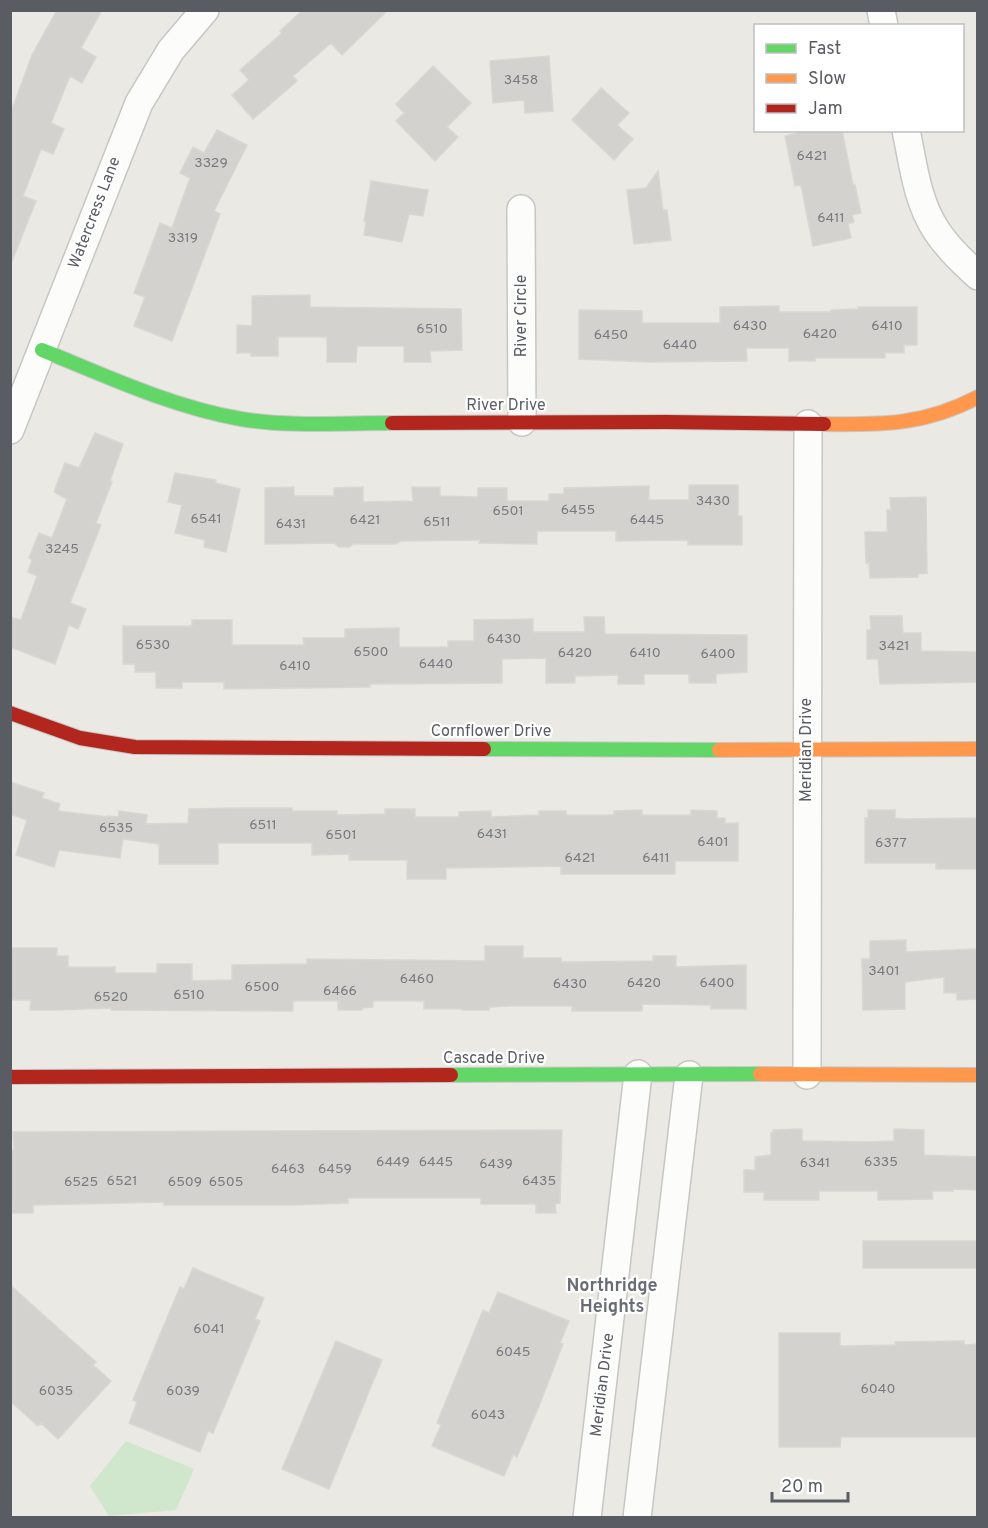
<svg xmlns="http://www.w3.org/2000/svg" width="988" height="1528" viewBox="0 0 988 1528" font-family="Overpass,sans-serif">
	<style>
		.green { fill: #d0e7cd }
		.building { fill: #d3d2ce; stroke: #d9d7d2; stroke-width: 1.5 }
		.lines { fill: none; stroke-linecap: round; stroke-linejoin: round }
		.street-casing { stroke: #c6c7c5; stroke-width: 30 }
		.fast-casing { stroke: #c8c8c8; stroke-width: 16 }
		.slow-casing { stroke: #c8c8c8; stroke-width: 16 }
		.jam-casing { stroke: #c8c8c8; stroke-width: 16 }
		.street { stroke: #fcfcfb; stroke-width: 27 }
		.fast { stroke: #63d668; stroke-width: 14 }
		.slow { stroke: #ff974d; stroke-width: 14 }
		.jam { stroke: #b3261e; stroke-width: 14 }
		.labels { text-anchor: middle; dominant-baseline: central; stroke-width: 4.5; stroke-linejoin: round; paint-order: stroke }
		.number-label { font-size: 14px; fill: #787a7e }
		.street-label { font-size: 16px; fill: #595c62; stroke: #fff }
		.neighbourhood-label { font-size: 18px; font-weight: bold; fill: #6a6e74; stroke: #fff }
	</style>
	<rect width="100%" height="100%" fill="#eae9e3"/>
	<path class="green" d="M126,1441l68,28 -18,41 -67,6 -19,-30z"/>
	<path class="building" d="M57,10h45l-21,38 15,9 -14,26 -12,-7 -19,47 13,6 -11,25 -12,-5 -18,47 13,5 -24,60 -2,-146 22,-60z
		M303,10h85l-46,45 -11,-12 -38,33 4,5 -44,38 -21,-24 17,-15 -9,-10 42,-37 -2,-2z
		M549,56l4,55 -28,2 -1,-13 -31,3 -3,-42z
		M433,66l38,37 -24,24 11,10 -23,24 -39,-40 8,-8 -8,-9z
		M601,88l28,25 -12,12 16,14 -19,21 -42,-40z
		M217,130l30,15 -33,66 6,3 -48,127 -38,-15 11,-29 -11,-4 26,-70 12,5 18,-50 -10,-5 13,-26 11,6z
		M809,130h33l11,55h2l6,28 -9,2 2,7 -6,2 3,14 -38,8 -12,-61 -6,1 -10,-50z
		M658,171l5,39h4l4,30 -37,4 -7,-54 19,-2z
		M371,181l57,9 -5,26 -14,-2 -7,28 -38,-7 2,-13 -2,-1z
		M310,295v12l151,2 1,41 -32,1 1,11h-27v-16h-47l-1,16h-29v-25h-49v19h-27v-3h-14v-28l15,1v-30z
		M779,306v6h51l1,-2 27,-1v-2h59v38h-13v8h-19v5h-70v3h-26v-13h-43l1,13 -98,1 -70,-3v-49l63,1v12h78v-16z
		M95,433l28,11 -13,37 2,1 -16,41 5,2 -31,78 16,6 -8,20 -9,-4 -14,39 -45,-17v-30l11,3 16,-44 -9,-4 4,-12 -3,-2 10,-25 13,5 15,-39 -13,-7 11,-29 14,5z
		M175,473l41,7 -1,3 25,6 -14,63 -22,-5 1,-7 -30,-7 7,-28 -14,-3z
		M689,485h49v31h4v29h-54v-5l-72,1v-10h-79v13l-58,-1 1,-3 -79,1 -5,3h-43l-4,3h-10l-5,-4 -69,1v-56l29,-1v9h40v-8l29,-1v15l50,-1 -1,-14h28v9l38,1v-9h29v13h42v-7h15v-6l85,-2v14h40z
		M926,497l1,76 -9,1v3l-48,1 -1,-15h-3l-1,-31h22v-22h4l-1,-12z
		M870,616h32l1,17h18v18l57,1v30l-98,2 -2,-25h-11v-29h4z
		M584,617h20l1,17 142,1v37l-31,2v9h-27v-9h-45v10h-26v-9l-43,1v7h-29v-25l-44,1v24l-132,1v3l-146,2v-7h-42v6h-26v-16h-21v-8h-12v-38h69v-6h40v25h72l-1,-7h42v-9l54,-1v19h49v-6h26v-21l59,-1v13h52z
		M10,782l34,11 -2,5 18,6 -2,7 49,6v-1l11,1 1,-6 28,4 -1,9 42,-1 1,-14 46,-1h57v3h45v4l48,-1v-5h30v8h44v-5l32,-1v6l48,-2v-4h27v4h48v-4l28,-1v5h49v-5l26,1v7h8v5h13v38h-63v13h-114v-8l-115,2v11h-39v-19h-58v-6l-37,1v-12h-94v21h-59v-20l-36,-5 -3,19 -61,-8 -5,17 -38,-12 11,-35 -17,-6z
		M868,810h27v8l8,1 75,-1v51h-42v-6h-71v-45h3z
		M906,940v12l72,-3v50l-21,1v-7h-13v-16l-39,5v27l-42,1 -1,-51h8v-18z
		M485,946h38v12h38v4l92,-1v-5h23v11l70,-2v44h-35v-4l-69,-1v7h-70v-5h-64l-19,1v3h-27v-1h-38v-8h-51v6l-11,1v2h-24v-9h-45v10l-182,-1v-2l-55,2h-26l1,-10h-21v-52h47v8h11v11h47v6h42v-9h35v17l40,-1v-15l75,-1v-5l178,2z
		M802,1129v12l68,1 24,-1v-12l30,1v25l54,2v33l-25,-1v2h-21l1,8 -55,1v-9h-59v9h-55v-8h-20v-22h11v-13l16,-2v-22l2,1v-4z
		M562,1130l-2,73 -5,1 1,9h-20v-9h-55v-6h-133v5l-54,2h-130v-3l-131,3v8h-21v-9h-2v-54h4l-1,-18z
		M863,1241h115v27h-115z
		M193,1268l71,30 -9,21 5,2 -47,112 -5,-2 -8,21 -71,-29 8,-21 -4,-2 26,-63 21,-50 4,2z
		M10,1285l86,77 -3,3 18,16 -53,58 -17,-16 -3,3 -28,-25z
		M498,1292l71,29 -9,22 3,1 -24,62 -22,51 -4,-2 -9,21 -72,-30 9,-21 -4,-2 46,-113 6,3z
		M779,1333h61v13l56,-1 -1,-3 69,-1v4l14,-1v93h-137l-1,10h-61z
		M336,1341l46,19 -53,129 -47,-20z"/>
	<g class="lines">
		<g class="street-casing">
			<path id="street" d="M881,10l3,16
				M906,130c7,34 11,71 30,100 11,17 27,32 42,46
				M521,209l1,213
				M10,430l129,-327 32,-53 34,-40
				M807,1075l1,-651
				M587,1518l51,-444
				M637,1518l52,-443"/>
		</g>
		<g class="fast-casing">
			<path id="fast" d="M42,350c64,26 130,57 199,69 49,8 101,4 151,4
				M484,749l235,1
				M451,1075l309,-1"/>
		</g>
		<g class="slow-casing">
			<path id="slow" d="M824,424c58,1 101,1 154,-27
				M719,750l259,-1
				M760,1074l218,1"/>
		</g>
		<g class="jam-casing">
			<path id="jam" d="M392,423l275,-1 157,2
				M10,713l70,25 55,9 349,2
				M10,1077l441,-2"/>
		</g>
		<use href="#street" class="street"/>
		<use href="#fast" class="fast"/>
		<use href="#slow" class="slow"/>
		<use href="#jam" class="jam"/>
	</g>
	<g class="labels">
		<g class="number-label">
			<text x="521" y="80">3458</text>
			<text x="812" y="156">6421</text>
			<text x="211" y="163">3329</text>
			<text x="831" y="218">6411</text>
			<text x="183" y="238">3319</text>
			<text x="750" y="326">6430</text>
			<text x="887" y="326">6410</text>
			<text x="432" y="329">6510</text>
			<text x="820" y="334">6420</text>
			<text x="611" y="335">6450</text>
			<text x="680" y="345">6440</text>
			<text x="713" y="501">3430</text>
			<text x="578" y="510">6455</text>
			<text x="508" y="511">6501</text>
			<text x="206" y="519">6541</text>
			<text x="365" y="520">6421</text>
			<text x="647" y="520">6445</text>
			<text x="437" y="522">6511</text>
			<text x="291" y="524">6431</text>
			<text x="62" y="549">3245</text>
			<text x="504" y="639">6430</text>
			<text x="153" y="645">6530</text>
			<text x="894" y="646">3421</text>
			<text x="371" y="652">6500</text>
			<text x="575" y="653">6420</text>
			<text x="645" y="653">6410</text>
			<text x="718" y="654">6400</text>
			<text x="436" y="664">6440</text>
			<text x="295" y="666">6410</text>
			<text x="263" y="825">6511</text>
			<text x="116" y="828">6535</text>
			<text x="492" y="834">6431</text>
			<text x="341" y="835">6501</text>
			<text x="713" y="842">6401</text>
			<text x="891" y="843">6377</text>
			<text x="580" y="858">6421</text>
			<text x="656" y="858">6411</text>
			<text x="884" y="971">3401</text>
			<text x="417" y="979">6460</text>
			<text x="644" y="983">6420</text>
			<text x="717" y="983">6400</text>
			<text x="570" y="984">6430</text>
			<text x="262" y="987">6500</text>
			<text x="340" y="991">6466</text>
			<text x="189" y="995">6510</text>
			<text x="111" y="997">6520</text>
			<text x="393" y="1162">6449</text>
			<text x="436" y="1162">6445</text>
			<text x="881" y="1162">6335</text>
			<text x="815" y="1163">6341</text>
			<text x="496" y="1164">6439</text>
			<text x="288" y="1169">6463</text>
			<text x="335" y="1169">6459</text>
			<text x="122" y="1181">6521</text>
			<text x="539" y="1181">6435</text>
			<text x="81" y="1182">6525</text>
			<text x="185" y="1182">6509</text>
			<text x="226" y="1182">6505</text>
			<text x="209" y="1329">6041</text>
			<text x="513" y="1352">6045</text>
			<text x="878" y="1389">6040</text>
			<text x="56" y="1391">6035</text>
			<text x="183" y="1391">6039</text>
			<text x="488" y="1415">6043</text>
		</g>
		<g class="street-label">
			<text transform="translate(95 213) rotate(-69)">Watercress Lane</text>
			<text transform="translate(522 316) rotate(-90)">River Circle</text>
			<text x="506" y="406">River Drive</text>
			<text x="491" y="732">Cornflower Drive</text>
			<text transform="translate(807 750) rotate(-90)">Meridian Drive</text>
			<text x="494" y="1059">Cascade Drive</text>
			<text transform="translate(603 1385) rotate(-83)">Meridian Drive</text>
		</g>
		<g class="neighbourhood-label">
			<text x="612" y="1286">Northridge<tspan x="612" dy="21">Heights</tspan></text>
		</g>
	</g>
	<rect width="988" height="1528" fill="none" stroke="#595c62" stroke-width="24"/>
	<rect x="754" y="24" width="210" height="108" fill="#ffffff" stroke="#bdbec0" stroke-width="1.5"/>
	<rect x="766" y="44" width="30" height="9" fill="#63d668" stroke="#bdbec0" stroke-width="1.5"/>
	<text x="808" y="54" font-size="18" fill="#595c62">Fast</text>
	<rect x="766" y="74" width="30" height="9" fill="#ff974d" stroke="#bdbec0" stroke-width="1.5"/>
	<text x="808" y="84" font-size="18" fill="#595c62">Slow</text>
	<rect x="766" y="104" width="30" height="9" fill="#b3261e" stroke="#bdbec0" stroke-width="1.5"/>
	<text x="808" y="114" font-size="18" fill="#595c62">Jam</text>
	<path d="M772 1492v9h76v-9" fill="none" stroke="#595c62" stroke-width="3"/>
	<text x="781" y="1492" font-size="18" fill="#595c62" stroke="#ffffff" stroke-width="4.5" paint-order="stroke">20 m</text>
</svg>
